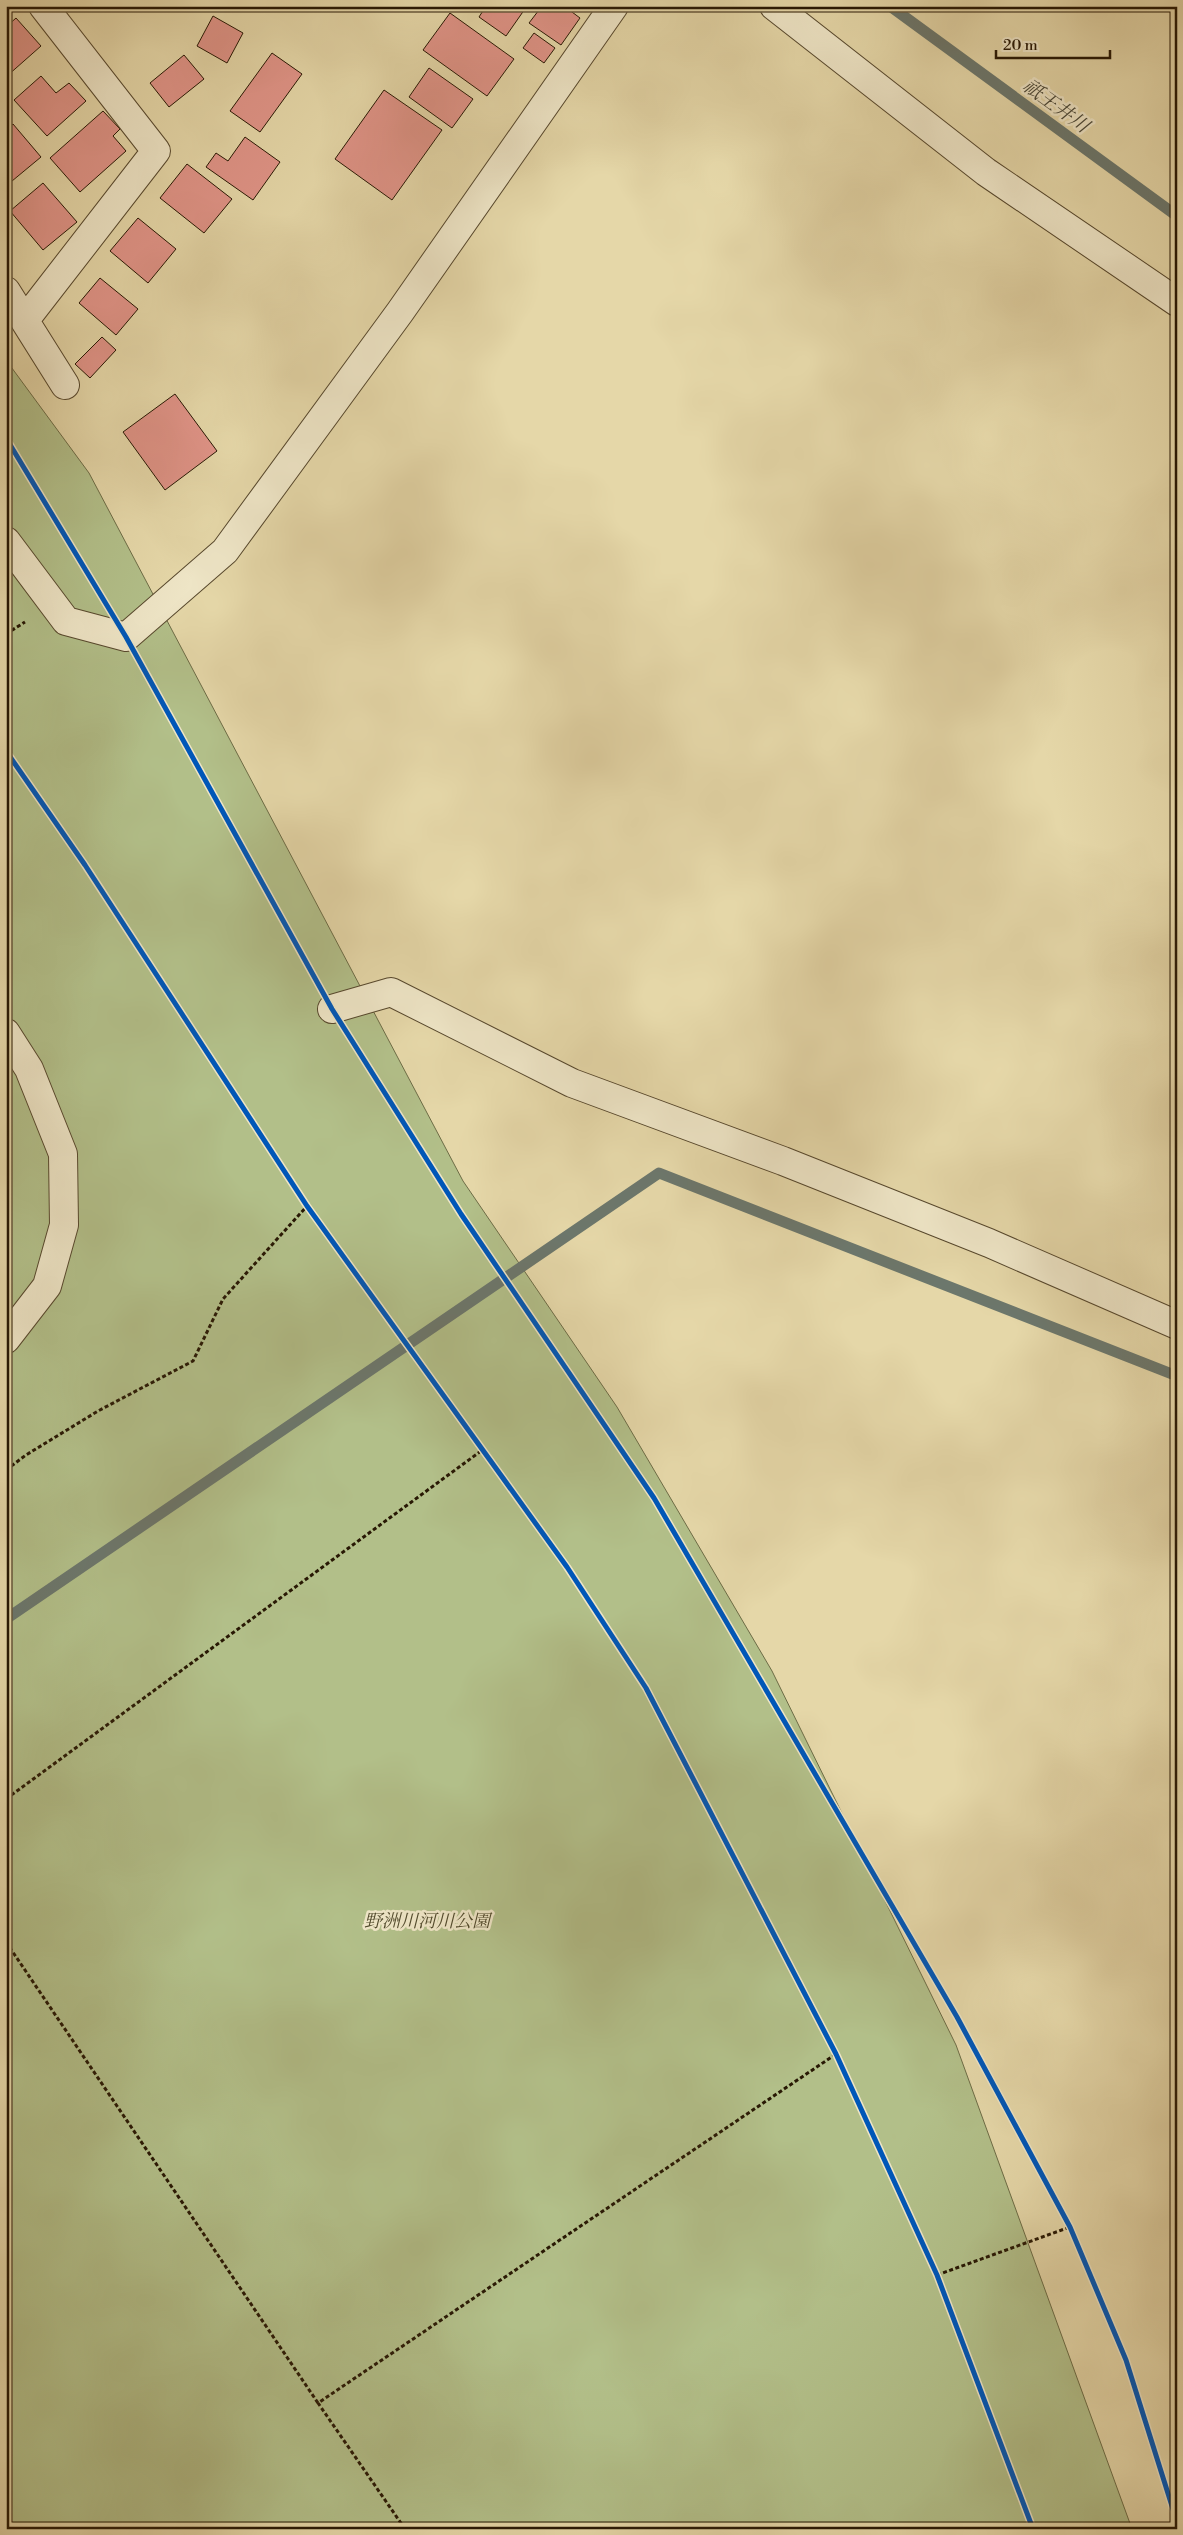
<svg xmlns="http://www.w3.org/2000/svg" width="1183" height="2535" viewBox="0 0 1183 2535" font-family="'Libre Bodoni','Noto Serif JP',serif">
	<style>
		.green { fill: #b2bf89; stroke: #6d6c46 }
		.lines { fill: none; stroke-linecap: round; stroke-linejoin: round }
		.stream { stroke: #6c776c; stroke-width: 11 }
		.building { fill: #e09488; stroke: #281804 }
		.minor-casing { stroke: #57482d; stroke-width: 30 }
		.path { stroke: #281804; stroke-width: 3; stroke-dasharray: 4 2.5; stroke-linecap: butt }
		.minor { stroke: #eee5c6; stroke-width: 28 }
		.cycleway-casing { stroke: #eee5c6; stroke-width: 8 }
		.cycleway { stroke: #0057b8; stroke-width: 5 }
		.labels { text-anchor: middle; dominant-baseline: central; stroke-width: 5; stroke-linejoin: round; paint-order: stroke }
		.park-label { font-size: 18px; font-style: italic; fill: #514a2c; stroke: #eee5c6 }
		.water-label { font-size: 19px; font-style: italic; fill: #4a4838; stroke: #eee5c6 }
	</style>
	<rect width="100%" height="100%" fill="#e5d7a8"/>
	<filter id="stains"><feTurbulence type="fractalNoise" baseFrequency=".004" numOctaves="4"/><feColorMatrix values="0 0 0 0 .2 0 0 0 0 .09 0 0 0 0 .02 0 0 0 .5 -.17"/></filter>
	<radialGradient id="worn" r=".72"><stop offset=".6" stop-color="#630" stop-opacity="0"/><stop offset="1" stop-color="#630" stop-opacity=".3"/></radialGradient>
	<path class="green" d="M6,360l83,113 374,708 154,226 155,264 184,374 176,484h-1126z"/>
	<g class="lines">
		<path class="stream" d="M890,6l287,210
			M6,1619l653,-446 518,203"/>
	</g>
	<path class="building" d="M486,6h41l-21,30 -27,-19z
		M542,6h22l16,12 -19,27 -32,-22z
		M450,13l64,46 -27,37 -64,-46z
		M213,16l30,17 -16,30 -30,-17z
		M16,18l25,28 -34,30 -1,-49z
		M534,33l21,15 -11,15 -21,-15z
		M272,53l30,21 -42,58 -30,-21z
		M184,55l20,24 -35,28 -19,-24z
		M429,68l44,31 -21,29 -43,-31z
		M41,76l15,17 13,-10 17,18 -39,35 -33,-36z
		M384,90l58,40 -50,70 -57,-41z
		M103,111l17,18 -7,7 13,15 -46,41 -30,-34z
		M13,124l28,33 -35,29v-56z
		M245,137l35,25 -27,38 -47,-33 10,-14 12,8z
		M187,164l45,35 -28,34 -44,-35z
		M43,183l34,39 -34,28 -33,-39z
		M138,218l38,31 -28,34 -38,-32z
		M100,278l38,31 -22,26 -37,-32z
		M102,337l14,13 -26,28 -15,-14z
		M175,394l42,57 -52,39 -42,-58z"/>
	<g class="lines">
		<g class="minor-casing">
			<path id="minor" d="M774,6l212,166 191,130
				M6,291l59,94
				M25,320l131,-169 -113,-145
				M6,541l60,80 60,16 99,-86 175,-239 214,-306
				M332,1009l59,-17 181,91 211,78 206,82 188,82
				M6,1033l23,36 34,85 1,71 -17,61 -41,53"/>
		</g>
		<path class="path" d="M6,634l19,-12
			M6,1470l20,-15 72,-44 95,-50 30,-62 84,-93
			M6,1799l475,-348
			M6,1942l312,461
			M937,2275l133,-48
			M405,2529l-87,-126 518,-349"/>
		<use href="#minor" class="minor"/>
		<g class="cycleway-casing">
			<path id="cycleway" d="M6,438l120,199 206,372 129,205 193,284 303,519 113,210 56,133 51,162
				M6,751l79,114 222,341 260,361 79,121 190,366 101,221 96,254"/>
		</g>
		<use href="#cycleway" class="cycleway"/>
	</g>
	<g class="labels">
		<g class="park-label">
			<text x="427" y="1921">野洲川河川公園</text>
		</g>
		<g class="water-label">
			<text transform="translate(1056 106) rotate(36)">祇王井川</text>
		</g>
	</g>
	<rect width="1183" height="2535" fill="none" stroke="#e5d7a8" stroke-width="25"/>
	<rect x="8" y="8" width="1168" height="2520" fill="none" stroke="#281804" stroke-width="2.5"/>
	<rect x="12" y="12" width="1158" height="2510" fill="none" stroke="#281804"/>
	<path d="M996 50v8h114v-8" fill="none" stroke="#281804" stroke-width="2.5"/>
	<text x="1003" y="50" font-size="15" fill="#281804" stroke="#eee5c6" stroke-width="4" paint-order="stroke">20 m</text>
	<rect width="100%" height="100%" filter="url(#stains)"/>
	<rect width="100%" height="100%" fill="url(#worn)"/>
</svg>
